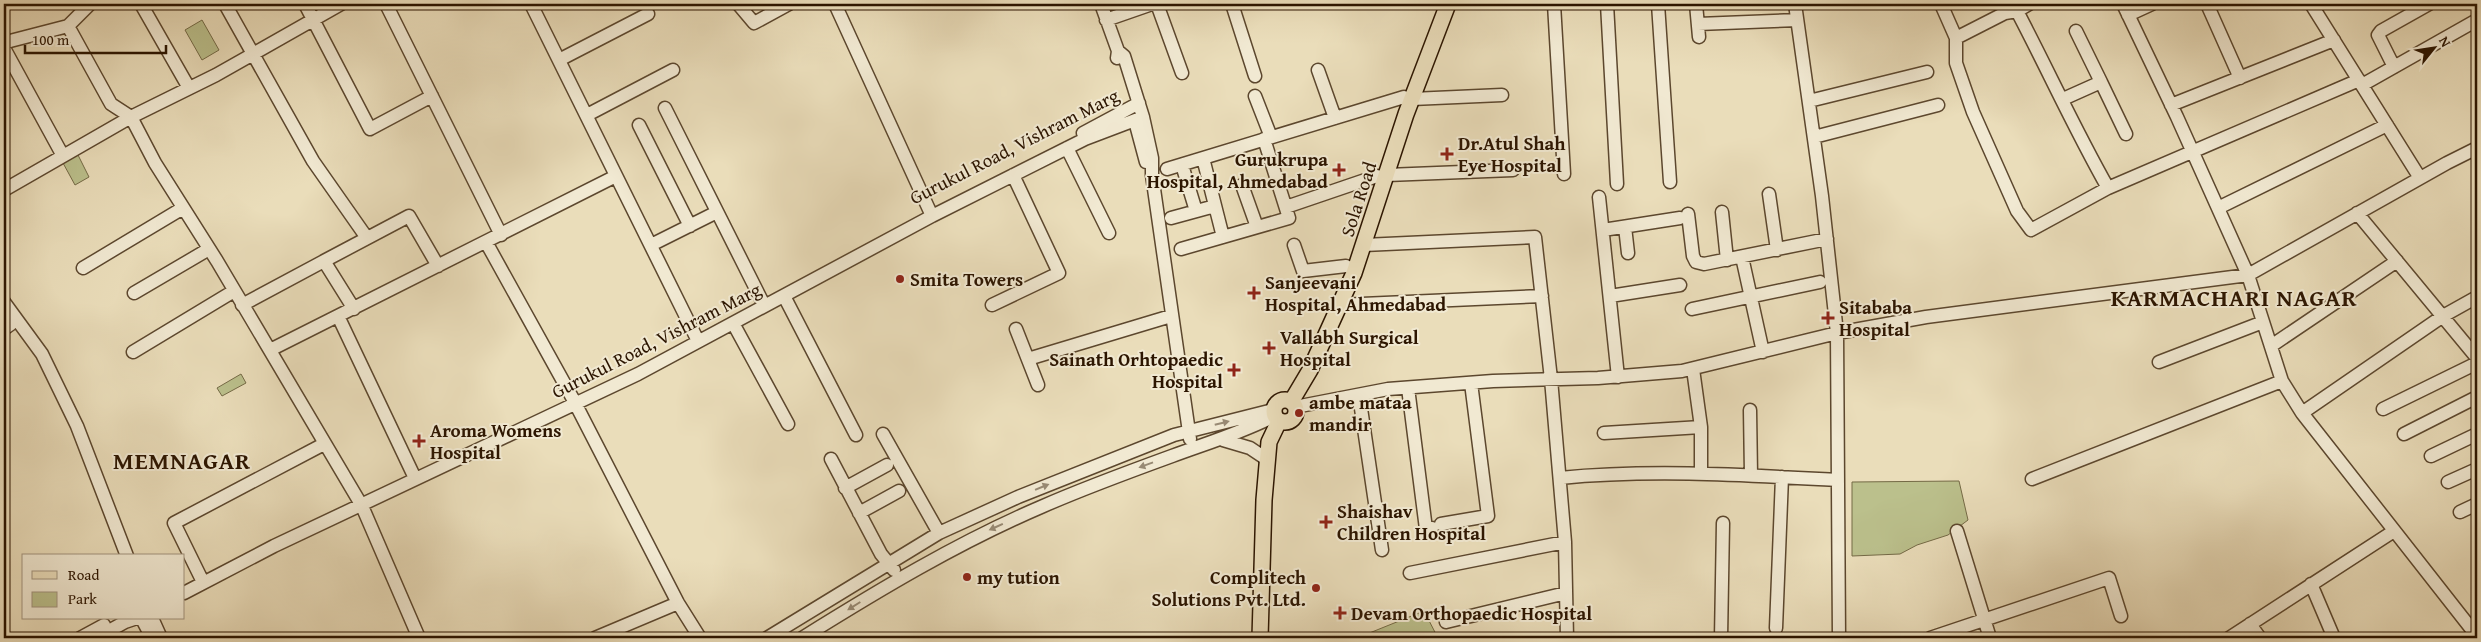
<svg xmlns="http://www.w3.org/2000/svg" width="2481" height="642" viewBox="0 0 2481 642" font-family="'Gentium Book Plus',serif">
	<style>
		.green { fill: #bbc08c; stroke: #746a46 }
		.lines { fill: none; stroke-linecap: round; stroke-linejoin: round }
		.minor-casing { stroke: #5c472e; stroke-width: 15 }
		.major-casing { stroke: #2c1500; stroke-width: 18 }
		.minor { stroke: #f1e9d2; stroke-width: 12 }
		.major { stroke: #eaddba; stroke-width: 15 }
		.oneway { fill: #988a74 }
		.poi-dot { fill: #8f2418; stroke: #f1e9d2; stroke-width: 2 }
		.labels { text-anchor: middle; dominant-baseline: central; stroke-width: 4; stroke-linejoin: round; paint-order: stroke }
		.poi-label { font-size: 19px; font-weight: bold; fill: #2c1500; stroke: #f1e9d2; text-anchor: start }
		.street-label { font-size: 19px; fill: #2c1500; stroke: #f1e9d2 }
		.district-label { font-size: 24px; font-weight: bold; letter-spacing: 1px; fill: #2c1500; stroke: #f1e9d2 }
	</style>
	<rect width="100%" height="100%" fill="#eaddba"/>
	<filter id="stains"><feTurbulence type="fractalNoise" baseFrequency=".004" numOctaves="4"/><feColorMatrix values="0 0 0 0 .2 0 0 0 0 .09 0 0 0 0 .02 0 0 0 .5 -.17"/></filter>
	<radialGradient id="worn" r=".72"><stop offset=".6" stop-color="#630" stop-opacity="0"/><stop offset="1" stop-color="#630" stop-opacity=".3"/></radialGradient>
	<path class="green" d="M202,20l17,30 -17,10 -17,-30z
		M78,155l11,22 -14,8 -12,-22z
		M241,374l5,9 -24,13 -5,-8z
		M1959,481l9,39 -20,15 -31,10 -17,9 -48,2v-74z
		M1424,611l14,27h-81z"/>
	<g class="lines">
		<g class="minor-casing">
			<path id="minor" d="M141,4l48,84
				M225,4l88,157 54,77
				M305,4l65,125 62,-33
				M386,4l115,231
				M531,4l167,337
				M738,4l16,19 35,-19
				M835,4l97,212
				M1101,4l17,47 -1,7
				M1157,4l25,69
				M1232,4l23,72
				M1554,4l10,170
				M1607,4l10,180
				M1658,4l12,178
				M1696,4l3,33
				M1795,4l27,192 15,137 2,305
				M1941,4l15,34v25l17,49 44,99 14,19 77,-42
				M2123,4l54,113 71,158 34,106 20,32 175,223
				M2207,4l33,74
				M2311,4l109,174
				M2017,11c31,59 58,119 91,177l251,-108
				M2128,15l24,-11
				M1106,20l46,-16
				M1698,24l99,-4
				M68,26l43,78 20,13 24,46 62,98 145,245 57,132
				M1956,38l49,-25 12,-2 12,-7
				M4,44l6,-3 58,-15 22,-22
				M4,48l59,108
				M1118,51l6,5 19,61 9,41v17l38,264
				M559,60l89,-46
				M2394,67l-16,-32 3,-4 48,-27
				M1318,70l17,48
				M2101,82l25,52
				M2362,85l115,-65
				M1255,96l16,41
				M1412,99l90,-4
				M2063,99l38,-17 -25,-51
				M1809,101l118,-29
				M2171,105l163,-65
				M665,108l97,193
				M587,115l86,-45
				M1135,121l11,41
				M639,125l51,101
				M1083,133l56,-30
				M1814,137l124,-32
				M1067,148l42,85
				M1203,158l20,79
				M1182,165l14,46
				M1167,169l237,-72
				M1387,175l126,-5
				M1242,185l15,42
				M4,190l127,-73 85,-42 125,-71
				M1769,194l8,56
				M1599,197l19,180
				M1286,207l91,-31
				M2218,208l169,-83
				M1722,212l5,48
				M2357,213l120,145
				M1688,214l5,42 3,6 8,2 123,-25
				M1171,218l44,-12
				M1625,227l3,26
				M1603,230l77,-12
				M486,242l87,157 105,204 22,35
				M651,245l66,-33
				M1294,245l9,26 43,-5
				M1364,245l171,-8 16,142 14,163 2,96
				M1181,249l108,-31 -25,-79
				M1742,257l21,95
				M324,261l85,-45 29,50
				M83,268l100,-60
				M134,293l75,-44
				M784,296l72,139
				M1610,296l70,-11
				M4,302l38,52 35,72 50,130
				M242,305l82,-44 30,48
				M992,305l67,-32 -46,-98
				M1339,305l203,-9
				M1692,309l128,-27
				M338,316l75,158
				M733,323l55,101
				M4,329l7,-5
				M1016,329l22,56
				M2271,346l126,-85
				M270,350l346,-174
				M133,352l101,-61
				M1028,359l143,-43
				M2159,362l104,-40
				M1693,369l8,58v45
				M1408,388l18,141 6,-1
				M1359,395l23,155
				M1295,407l93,-18 105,-8 105,-3 84,-7 155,-38 89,-16 322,-42 199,-112 30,-15
				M2383,409l94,-46
				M1750,410l1,65
				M2302,413l141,-97 34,-19
				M1604,433l97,-6
				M883,434l56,99
				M2404,434l73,-37
				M1223,440l27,8 18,12
				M2431,456l46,-22
				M831,459l50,95 13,16
				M1560,478c92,-9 184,-3 277,2
				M2032,479l250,-98
				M2448,482l29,-13
				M845,488l42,-23
				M2460,512l17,-8
				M859,513l40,-22
				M1441,524l47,-8 -17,-133
				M1957,531l33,107
				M1410,573l155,-31
				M201,578l-27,-55 150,-79
				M2311,584l23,54
				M184,593l90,-47 364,-172 294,-158 153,-77 58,-22
				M152,618l9,20
				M142,619l10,19
				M1446,622l120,-29
				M2250,624l10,14
				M1776,628l6,-151
				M80,638l24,-13
				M96,638l29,-16 12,-4
				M595,638l83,-35
				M767,638l172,-105 79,-36 156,-62 99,-25
				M802,638c77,-48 155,-95 239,-131 43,-19 87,-35 131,-51 35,-13 69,-23 102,-40
				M1721,638l2,-115
				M1930,638l179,-60 12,38
				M2229,638l165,-107"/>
		</g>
		<g class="major-casing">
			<path id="major" d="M1274 411a11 11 0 1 1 22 0a11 11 0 1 1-22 0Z
				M1291,402l19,-32 44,-97 52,-159 42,-110
				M1260,638l4,-138 5,-58 10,-21"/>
		</g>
		<use href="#minor" class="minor"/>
		<use href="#major" class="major"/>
	</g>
	<defs><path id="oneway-solid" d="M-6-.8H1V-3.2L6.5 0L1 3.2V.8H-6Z" transform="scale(1.25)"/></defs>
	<g class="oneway">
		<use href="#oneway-solid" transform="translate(1222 423) rotate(-14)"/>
		<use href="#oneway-solid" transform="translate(1146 465) rotate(160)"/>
		<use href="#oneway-solid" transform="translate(1042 487) rotate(-22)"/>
		<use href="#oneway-solid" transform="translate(996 527) rotate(156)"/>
		<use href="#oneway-solid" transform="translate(854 606) rotate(148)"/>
	</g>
	<g class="poi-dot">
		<path d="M1444.5 146.5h5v5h5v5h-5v5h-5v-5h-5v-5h5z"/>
		<path d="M1336.5 162.5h5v5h5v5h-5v5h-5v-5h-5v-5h5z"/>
		<circle cx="900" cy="279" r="5"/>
		<path d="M1251.5 285.5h5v5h5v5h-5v5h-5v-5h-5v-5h5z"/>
		<path d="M1825.5 310.5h5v5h5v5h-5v5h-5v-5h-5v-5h5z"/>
		<path d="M1266.5 340.5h5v5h5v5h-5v5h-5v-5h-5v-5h5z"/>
		<path d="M1231.5 362.5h5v5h5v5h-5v5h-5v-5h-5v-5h5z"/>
		<circle cx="1299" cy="413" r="5"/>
		<path d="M416.5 433.5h5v5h5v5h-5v5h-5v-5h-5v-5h5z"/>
		<path d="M1323.5 514.5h5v5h5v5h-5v5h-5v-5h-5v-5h5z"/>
		<circle cx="967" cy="577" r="5"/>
		<circle cx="1316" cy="588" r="5"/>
		<path d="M1337.5 605.5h5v5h5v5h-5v5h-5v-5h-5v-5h5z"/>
	</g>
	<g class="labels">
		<g class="poi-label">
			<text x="1458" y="143">Dr.Atul Shah<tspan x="1458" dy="22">Eye Hospital</tspan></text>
			<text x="1328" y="159" text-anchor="end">Gurukrupa<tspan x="1328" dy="22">Hospital, Ahmedabad</tspan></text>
			<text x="910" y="279">Smita Towers</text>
			<text x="1265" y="282">Sanjeevani<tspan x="1265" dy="22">Hospital, Ahmedabad</tspan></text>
			<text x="1839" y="307">Sitababa<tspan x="1839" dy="22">Hospital</tspan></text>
			<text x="1280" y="337">Vallabh Surgical<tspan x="1280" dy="22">Hospital</tspan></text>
			<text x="1223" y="359" text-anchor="end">Sainath Orhtopaedic<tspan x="1223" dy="22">Hospital</tspan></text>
			<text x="1309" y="402">ambe mataa<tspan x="1309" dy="22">mandir</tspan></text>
			<text x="430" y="430">Aroma Womens<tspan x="430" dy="22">Hospital</tspan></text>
			<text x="1337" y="511">Shaishav<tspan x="1337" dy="22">Children Hospital</tspan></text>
			<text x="977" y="577">my tution</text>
			<text x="1306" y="577" text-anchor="end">Complitech<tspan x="1306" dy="22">Solutions Pvt. Ltd.</tspan></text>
			<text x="1351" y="613">Devam Orthopaedic Hospital</text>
		</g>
		<g class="street-label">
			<text transform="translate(1014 146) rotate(-27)">Gurukul Road, Vishram Marg</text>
			<text transform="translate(1358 199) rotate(-72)">Sola Road</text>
			<text transform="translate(656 340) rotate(-27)">Gurukul Road, Vishram Marg</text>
		</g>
		<g class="district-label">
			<text x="2234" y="297">KARMACHARI NAGAR</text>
			<text x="182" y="460">MEMNAGAR</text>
		</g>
	</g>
	<rect width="2481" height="642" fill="none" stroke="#eaddba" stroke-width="20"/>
	<rect x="5" y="5" width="2471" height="632" fill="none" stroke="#2c1500" stroke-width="2.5"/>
	<rect x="10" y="10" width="2461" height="622" fill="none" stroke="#2c1500"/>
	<rect x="22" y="554" width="162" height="65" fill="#f1e9d2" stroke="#a2947e"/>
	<rect x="32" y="571" width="25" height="8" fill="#eaddba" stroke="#a2947e"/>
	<text x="68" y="580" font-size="15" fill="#2c1500">Road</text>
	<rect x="32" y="592" width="25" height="15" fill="#bbc08c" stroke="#a2947e"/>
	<text x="68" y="604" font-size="15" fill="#2c1500">Park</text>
	<g transform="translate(2434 48) rotate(60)" stroke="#f1e9d2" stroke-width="4" paint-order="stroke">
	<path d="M0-4L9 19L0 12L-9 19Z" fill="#2c1500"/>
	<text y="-8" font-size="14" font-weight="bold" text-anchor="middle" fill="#2c1500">N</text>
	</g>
	<path d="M25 45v8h141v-8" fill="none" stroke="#2c1500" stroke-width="2.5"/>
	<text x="32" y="45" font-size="15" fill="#2c1500" stroke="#f1e9d2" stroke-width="4" paint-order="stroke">100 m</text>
	<rect width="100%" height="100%" filter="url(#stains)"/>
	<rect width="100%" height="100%" fill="url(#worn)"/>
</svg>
